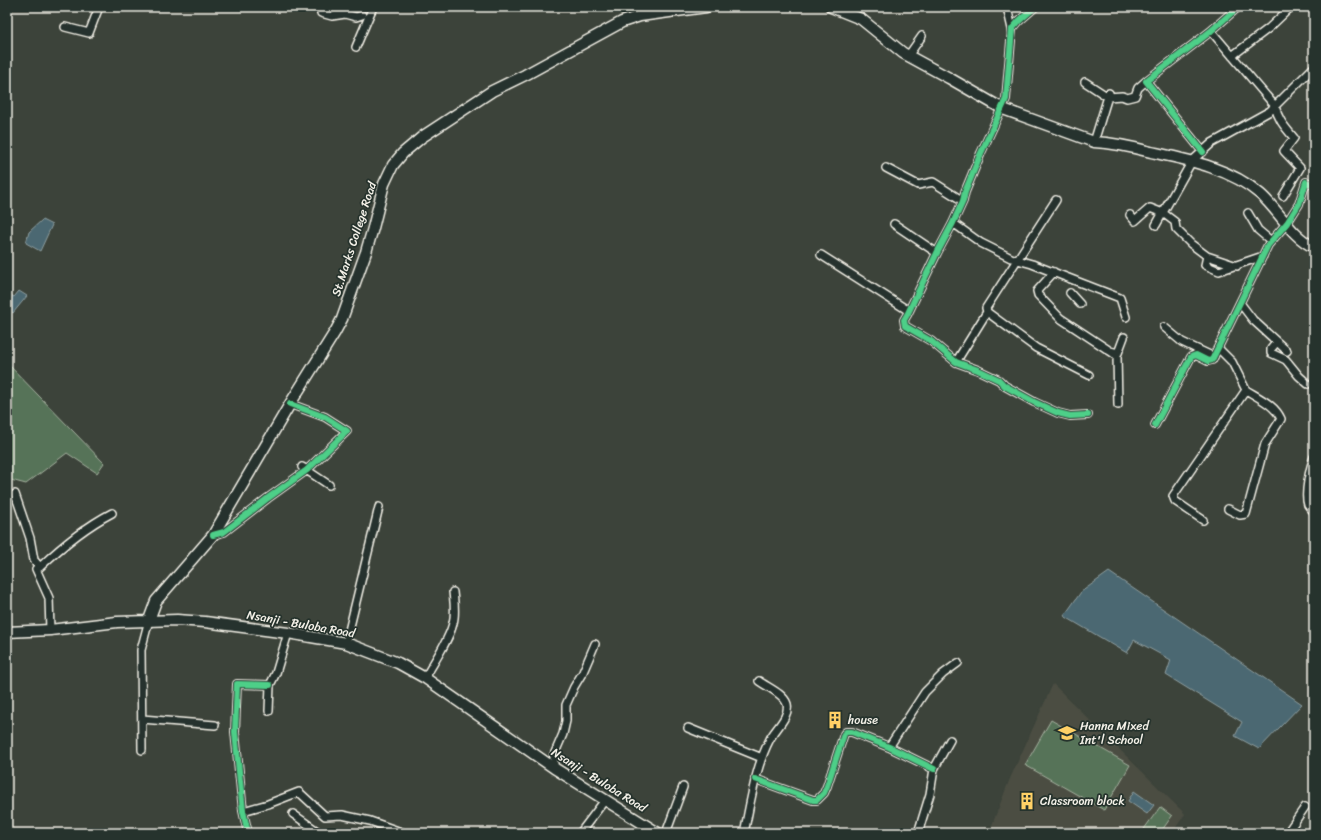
<svg xmlns="http://www.w3.org/2000/svg" width="1321" height="840" viewBox="0 0 1321 840" font-family="Sriracha,sans-serif">
	<style>
		.built { fill: #4c4e43 }
		.green { fill: #577359; stroke: #a6b2a0 }
		.water { fill: #4b6872; stroke: #8f9fa1 }
		.lines { fill: none; stroke-linecap: round; stroke-linejoin: round }
		.minor-casing { stroke: #f4f1e8; stroke-width: 10 }
		.secondary-casing { stroke: #f4f1e8; stroke-width: 13 }
		.minor { stroke: #26332d; stroke-width: 7 }
		.secondary { stroke: #26332d; stroke-width: 10 }
		.cycleway-casing { stroke: #26332d; stroke-width: 8 }
		.cycleway { stroke: #4dcf88; stroke-width: 6 }
		.labels { text-anchor: middle; dominant-baseline: central; stroke-width: 3.5; stroke-linejoin: round; paint-order: stroke }
		.street-label { font-size: 12px; fill: #f4f1e8; stroke: #26332d }
		.poi-label { font-size: 12px; fill: #f4f1e8; stroke: #26332d; text-anchor: start }
	</style>
	<rect width="100%" height="100%" fill="#3c433a"/>
	<filter id="ink" filterUnits="userSpaceOnUse"><feTurbulence type="fractalNoise" baseFrequency=".025" numOctaves="2"/><feDisplacementMap in="SourceGraphic" scale="8" xChannelSelector="R" yChannelSelector="G"/><feConvolveMatrix kernelMatrix="1 2 1 2 8 2 1 2 1" color-interpolation-filters="sRGB"/></filter>
	<g filter="url(#ink)">
		<path class="built" d="M1053,684l132,130 -13,19h-183l20,-52z"/>
		<path class="green" d="M7,363l97,100 -7,10 -30,-20 -41,31 -19,-5z
			M1051,720l79,45 -26,45 -79,-45z
			M1160,807l12,9 -12,17h-11l-5,-4z"/>
		<path class="water" d="M42,220l10,5 -12,26 -14,-8 3,-11z
			M19,291l8,5 -14,17 -6,-4v-7l4,-7 3,2z
			M1109,572l193,132 -43,45 -24,-13 7,-14 -76,-47 5,-15 -37,-20 -7,13 -63,-37 17,-24z
			M1134,791l20,14 -7,9 -19,-13z"/>
		<g class="lines">
			<g class="minor-casing">
				<path id="minor" d="M1007,7l5,22
					M1035,7l-16,14 -7,8 -6,70 -25,54 -16,39 -2,9 -10,22 -16,30 -30,62 -3,5 1,6 26,15 25,21 22,8 21,10 6,6 29,16 24,11 12,3 18,-1
					M321,13l11,3 13,-2 11,3 6,-2
					M65,27l24,6 10,-26
					M1211,31l64,75c3,14 10,21 19,32l-10,13 16,17 -17,28
					M356,47l17,-40
					M908,56l14,-20
					M1232,56l37,-28 22,-21
					M1085,82l23,15 14,-1 5,2 8,-2 3,-8 8,-7
					M1094,142l15,-49
					M1203,152l-57,-71 65,-50 27,-24
					M886,168l32,17 15,-3 30,19
					M1056,200l-70,108 1,4 49,36 53,27
					M1248,213l10,17 13,11
					M1130,215l5,6 15,-13 13,5 12,9 1,7 15,15 16,12 30,10
					M953,223l28,20 30,15 21,6 88,34 6,19
					M894,224l43,29
					M1156,225l36,-64 20,-18 58,-32 44,-44
					M821,255l88,56
					M1207,256l-2,9 14,6 44,-15
					M1054,272l-17,19 1,4 22,23 50,33
					M1070,293l10,11
					M1240,303l13,17 34,31
					M1164,327l18,15 32,15
					M1276,343l-5,6v4l15,7 13,16 9,8
					M956,362l31,-50
					M1118,405l-1,-49 -7,-5 8,2 6,-16
					M1155,425l36,-68 5,-2 12,6 4,-1 56,-115 19,-22 12,-19 7,-22 8,3
					M1314,457c-4,11 -10,37 -6,48 2,3 4,5 6,7
					M302,467l27,18
					M15,494l15,44 4,22 6,7 -4,2 13,29 1,32
					M1228,509l12,6 6,-1 19,-70 16,-25c-6,-14 -22,-21 -35,-29
					M1203,520l-28,-19 -2,-5 73,-106 -14,-28 -14,-14
					M213,535l11,-3 44,-34 39,-28 40,-39 -22,-14 -35,-13
					M40,567c22,-21 45,-40 72,-54
					M346,643l33,-136
					M425,678c8,-15 25,-39 28,-55 3,-10 1,-21 0,-31
					M269,711l1,-26 6,-12 12,-40
					M142,719l73,6
					M688,728l74,30
					M889,747l36,-55 18,-18 15,-11
					M142,750l-1,-100 8,-30
					M554,768v-13l9,-21 3,-13v-16l8,-18 9,-15 12,-28
					M755,779l58,21h4l7,-7 3,-7 17,-52 2,-2h6l37,15 45,22
					M243,811l25,-7 31,-12 26,24 17,-1 28,6 34,12
					M293,814l27,19
					M248,833l-5,-22 -8,-79 2,-48 33,1
					M580,833l25,-33
					M666,833l17,-46
					M744,833c7,-32 11,-65 26,-94 5,-10 20,-22 17,-35 -3,-10 -20,-17 -28,-23
					M918,833l12,-39 4,-25 16,-29
					M1287,833l18,-26"/>
			</g>
			<g class="secondary-casing">
				<path id="secondary" d="M831,7l30,12 42,34 46,25 54,31 91,33c19,1 38,5 57,10 37,8 79,16 109,42 19,16 31,43 54,53
					M149,620l7,-19 57,-66 77,-131 45,-72 7,-13 24,-67 7,-24 11,-44 9,-19 10,-12 19,-16 70,-46 33,-16 97,-53 18,-6 66,-9
					M7,632l43,-2 67,-8 60,-2 28,2 83,11 58,10 52,20 27,15 129,90 104,65"/>
			</g>
			<use href="#minor" class="minor"/>
			<use href="#secondary" class="secondary"/>
			<g class="cycleway-casing">
				<path id="cycleway" d="M1035,7l-16,14 -7,8 -6,70 -25,54 -16,39 -2,9 -10,22 -16,30 -30,62 -3,5 1,6 26,15 25,21 22,8 21,10 6,6 29,16 24,11 12,3 18,-1
					M1203,152l-57,-71 65,-50 27,-24
					M1155,425l36,-68 5,-2 12,6 4,-1 56,-115 19,-22 12,-19 7,-22 8,3
					M213,535l11,-3 44,-34 39,-28 40,-39 -22,-14 -35,-13
					M755,779l58,21h4l7,-7 3,-7 17,-52 2,-2h6l37,15 45,22
					M248,833l-5,-22 -8,-79 2,-48 33,1"/>
			</g>
			<use href="#cycleway" class="cycleway"/>
		</g>
	</g>
	<defs>
		<g id="building-bare" transform="scale(1.38)"><path d="M-4-6H4V6H1V3H-1V6H-4ZM-2.5-4.3h1.7v1.8h-1.7ZM.8-4.3h1.7v1.8H.8ZM-2.5-1h1.7V.8h-1.7ZM.8-1h1.7V.8H.8Z" fill="#ffd166" stroke="#26332d" stroke-width="2.5" paint-order="stroke"/></g>
		<g id="school-bare" transform="scale(1.38)"><path d="M0-5L7-2L0 1L-7-2ZM-4 1L0 2.5L4 1V4Q0 6-4 4Z" fill="#ffd166" stroke="#26332d" stroke-width="2.5" paint-order="stroke"/></g>
	</defs>
	<g fill-rule="evenodd">
		<use href="#building-bare" x="835" y="720"/>
		<use href="#school-bare" x="1067" y="733"/>
		<use href="#building-bare" x="1027" y="801"/>
	</g>
	<g class="labels">
		<g class="street-label">
			<text transform="translate(354 239) rotate(-72)">St.Marks College Road</text>
			<text transform="translate(301 624) rotate(10)">Nsanji - Buloba Road</text>
			<text transform="translate(599 780) rotate(32)">Nsanji - Buloba Road</text>
		</g>
		<g class="poi-label">
			<text x="848" y="720">house</text>
			<text x="1080" y="726">Hanna Mixed<tspan x="1080" dy="14">Int'l School</tspan></text>
			<text x="1040" y="801">Classroom block</text>
		</g>
	</g>
	<rect width="1321" height="840" fill="none" stroke="#26332d" stroke-width="24"/>
	<rect x="12" y="12" width="1297" height="816" fill="none" stroke="#f4f1e8" stroke-width="1.5" filter="url(#ink)"/>
</svg>
